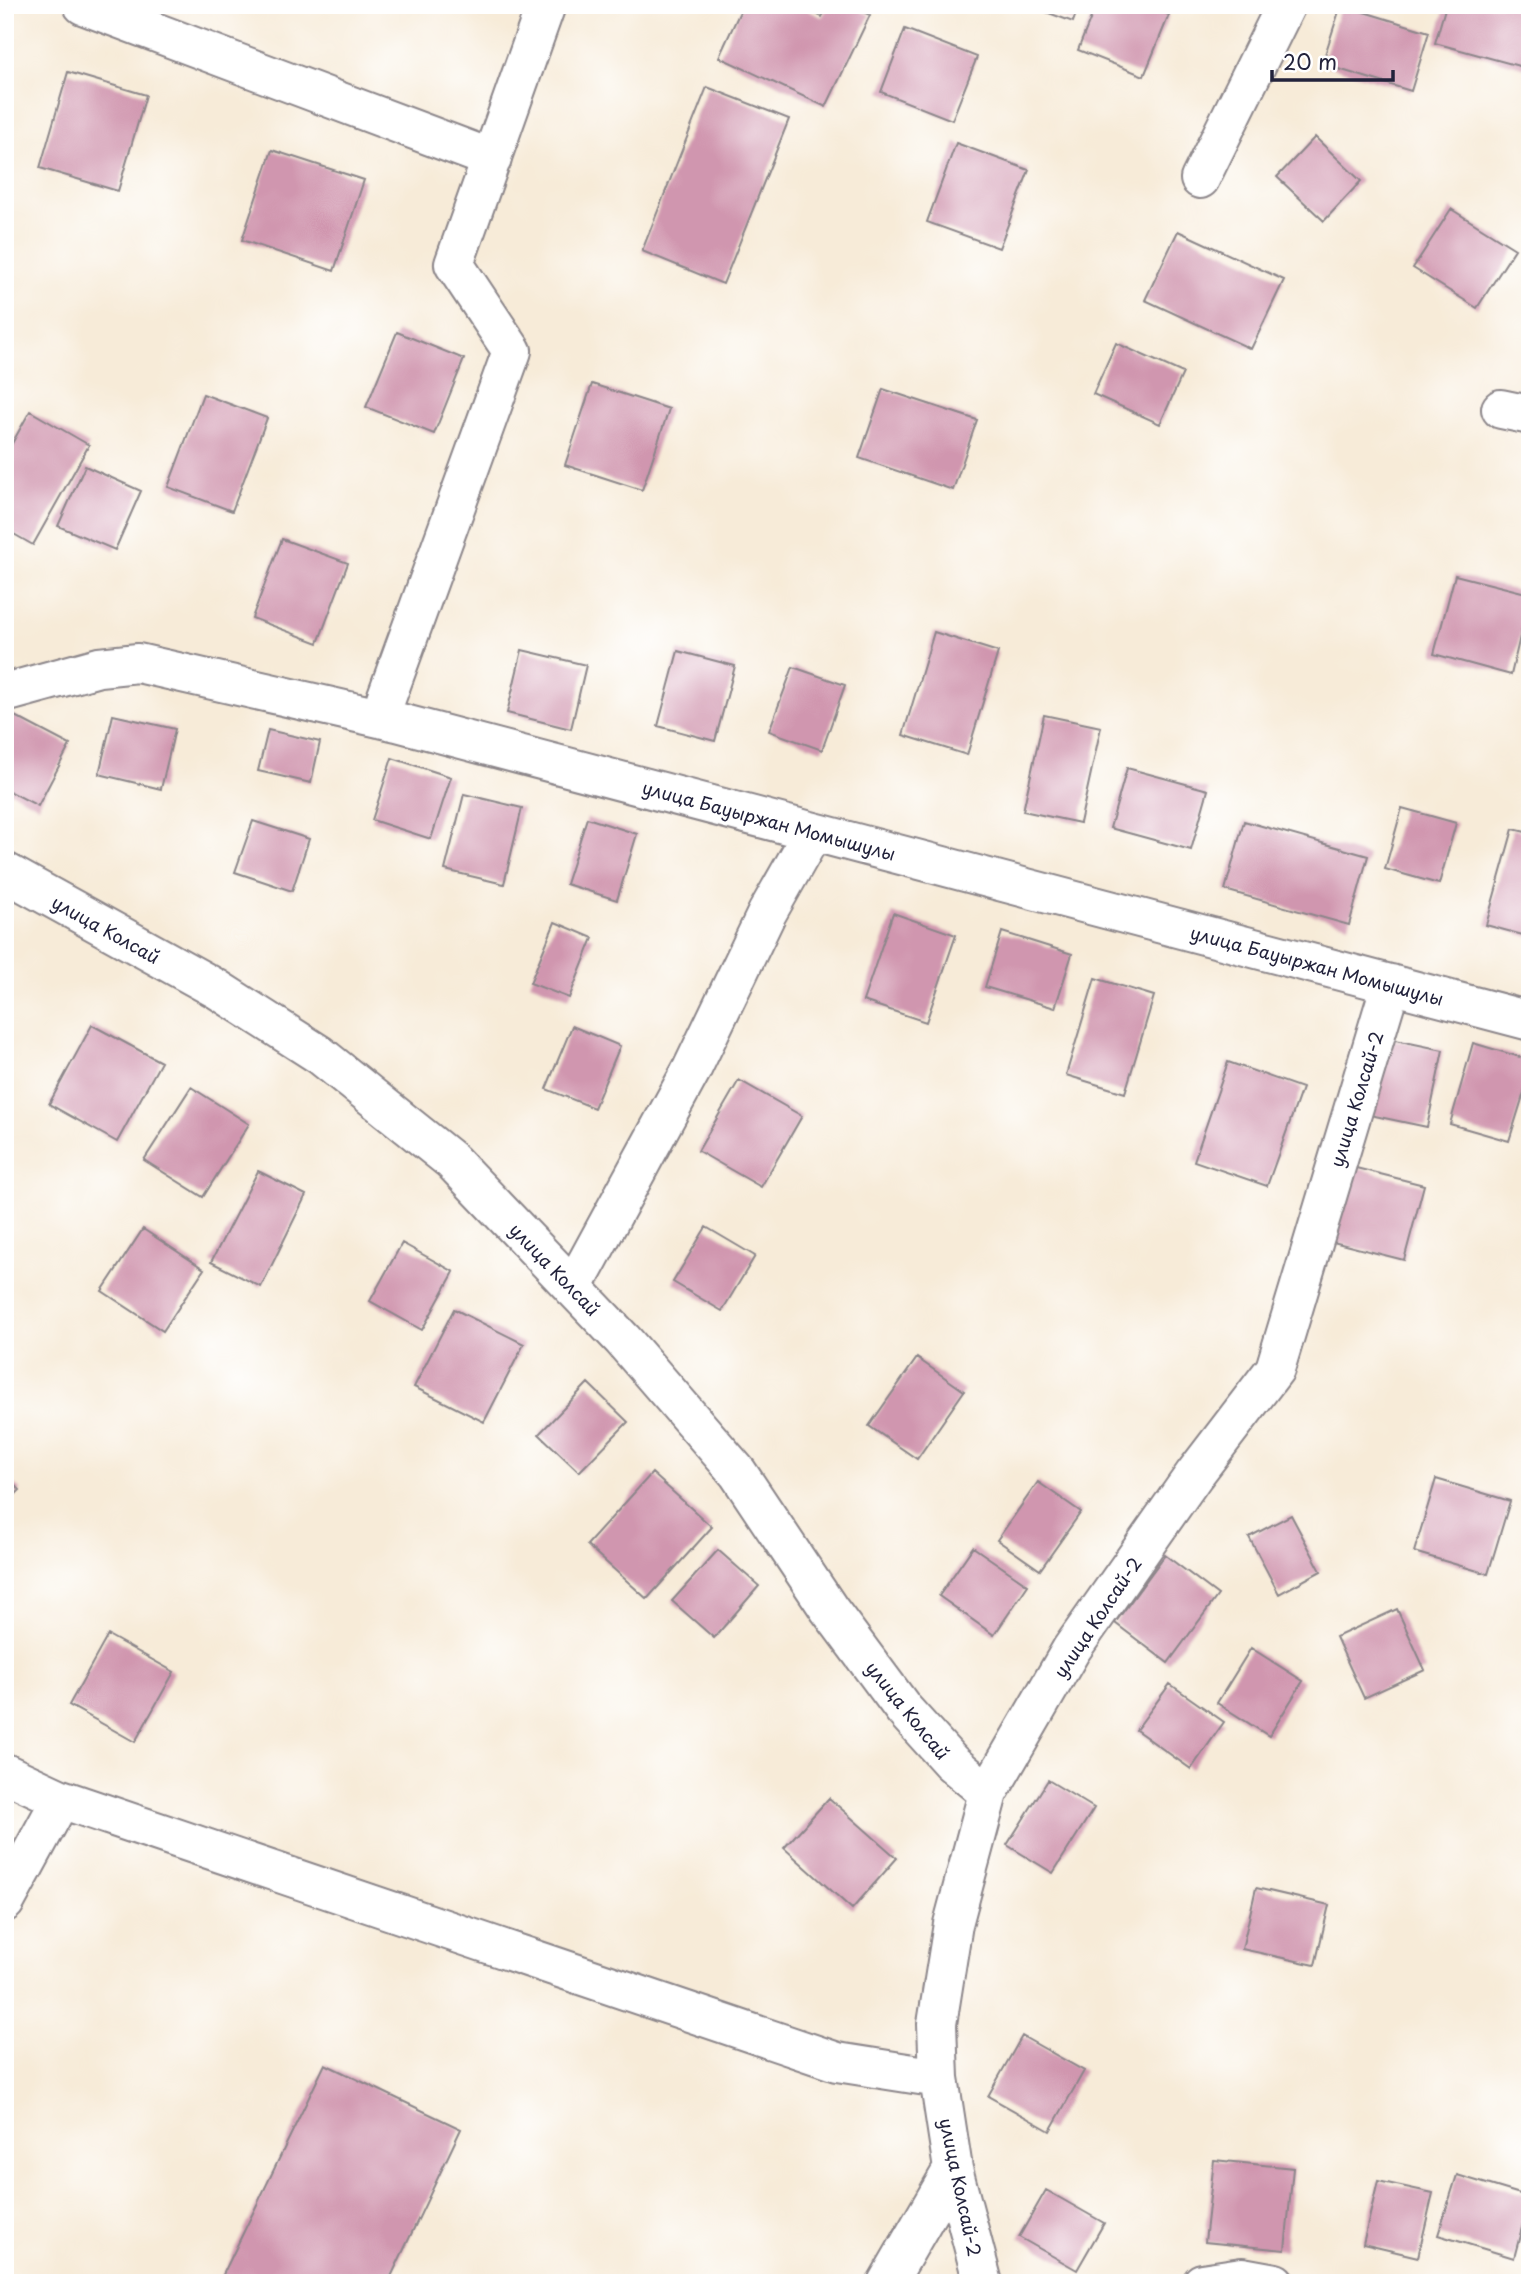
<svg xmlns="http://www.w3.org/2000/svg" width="1535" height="2288" viewBox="0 0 1535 2288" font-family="'Playpen Sans',sans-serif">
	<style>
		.building { fill: #d096af }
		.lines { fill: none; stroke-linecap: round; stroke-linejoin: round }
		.minor-casing { stroke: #8c868a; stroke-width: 42 }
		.minor { stroke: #fff; stroke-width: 38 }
		.labels { text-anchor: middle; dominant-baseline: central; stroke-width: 6; stroke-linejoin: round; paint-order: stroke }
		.street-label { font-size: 18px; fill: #22223b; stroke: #fff }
	</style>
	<rect width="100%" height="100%" fill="#fff"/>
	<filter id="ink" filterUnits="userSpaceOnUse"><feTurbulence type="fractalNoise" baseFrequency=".0143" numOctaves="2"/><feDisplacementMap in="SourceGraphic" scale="14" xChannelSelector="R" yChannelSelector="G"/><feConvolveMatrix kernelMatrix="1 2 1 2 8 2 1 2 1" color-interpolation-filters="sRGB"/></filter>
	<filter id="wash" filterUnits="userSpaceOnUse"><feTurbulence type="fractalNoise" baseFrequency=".00686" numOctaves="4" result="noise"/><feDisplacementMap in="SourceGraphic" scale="28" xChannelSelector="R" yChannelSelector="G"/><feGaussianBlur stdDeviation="1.57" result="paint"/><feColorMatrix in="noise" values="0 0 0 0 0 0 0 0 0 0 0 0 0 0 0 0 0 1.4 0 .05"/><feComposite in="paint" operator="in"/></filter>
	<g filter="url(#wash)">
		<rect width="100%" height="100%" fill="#f7ebd8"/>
		<g id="blocks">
			<path class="building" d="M743,5h54l25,12 6,-12h20l22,10 -44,92 -107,-50z
				M1027,5h52l-6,17z
				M1096,5h49l24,10 -25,61 -66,-26z
				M1341,5l88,27 -18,59 -89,-27z
				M1446,5h66l18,5v59l-95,-26z
				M905,29l72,28 -25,63 -71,-28z
				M68,72l78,23 -28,96 -78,-23z
				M707,87l82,32 -66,165 -81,-33z
				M1315,137l46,44 -37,40 -47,-44z
				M956,143l73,27 -30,78 -72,-26z
				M272,150l92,30 -30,91 -92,-31z
				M1451,209l64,40 -38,59 -64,-40z
				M1178,231l106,49 -33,69 -106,-49z
				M397,332l67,27 -30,75 -68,-27z
				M1116,343l67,30 -23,51 -67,-30z
				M592,384l77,25 -27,81 -77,-25z
				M883,389l94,31 -24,70 -94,-32z
				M203,394l64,24 -35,93 -64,-24z
				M30,411l59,34 -56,100 -28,-16v-73z
				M85,466l56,25 -26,59 -57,-24z
				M282,539l66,24 -30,80 -66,-25z
				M1455,575l75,19 -19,81 -77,-21z
				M934,632l64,20 -31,103 -64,-20z
				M522,650l64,15 -15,64 -64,-16z
				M678,651l57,15 -20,75 -57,-15z
				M793,667l52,18 -23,65 -53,-19z
				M7,712l63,33 -32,61 -33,-17z
				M113,715l62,14 -14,60 -62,-15z
				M1044,715l57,12 -21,96 -57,-12z
				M268,730l52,12 -9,41 -53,-12z
				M392,758l59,19 -20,62 -59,-19z
				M1127,768l81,22 -17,60 -81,-22z
				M464,794l58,14 -18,76 -59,-14z
				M1402,808l54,15 -17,61 -54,-15z
				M587,818l50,16 -20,66 -51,-16z
				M253,821l56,18 -17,52 -57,-19z
				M1244,821l124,35 -19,69 -124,-35z
				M1513,829l17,4v104l-44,-12z
				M893,913l63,22 -30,87 -63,-21z
				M555,922l38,16 -24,60 -39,-15z
				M1002,932l70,22 -17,54 -70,-21z
				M1095,978l59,18 -29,97 -59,-18z
				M92,1025l69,37 -44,80 -68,-38z
				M572,1026l48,20 -26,62 -48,-19z
				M1386,1038l57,12 -16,77 -57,-12z
				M1473,1043l57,17v13l-21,68 -59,-17z
				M1228,1062l74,26 -35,98 -73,-25z
				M739,1080l63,36 -41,71 -63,-36z
				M191,1087l58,37 -46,73 -59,-37z
				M1352,1167l72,18 -20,75 -71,-18z
				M258,1171l48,24 -45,92 -50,-25z
				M706,1227l49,29 -33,55 -49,-29z
				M143,1229l61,40 -41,62 -61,-40z
				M402,1243l52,29 -32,58 -52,-29z
				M454,1309l70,35 -40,78 -70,-35z
				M917,1358l47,33 -47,68 -48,-33z
				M588,1383l40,39 -49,50 -40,-38z
				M652,1473l60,54 -65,72 -60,-54z
				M5,1475l15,15 -15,15z
				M1436,1479l74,22 -22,73 -74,-22z
				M1038,1482l43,30 -41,58 -43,-30z
				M1291,1515l30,56 -42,23 -30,-57z
				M973,1547l55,38 -34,50 -55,-39z
				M718,1550l41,36 -45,52 -42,-37z
				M1165,1555l53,40 -50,68 -53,-40z
				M1397,1609l28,61 -61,28 -28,-61z
				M108,1635l66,37 -39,70 -66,-37z
				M1251,1648l52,33 -34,55 -52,-33z
				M1170,1684l54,38 -33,47 -55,-39z
				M1048,1780l46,28 -41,65 -46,-28z
				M829,1798l68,60 -45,51 -68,-61z
				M1256,1888l73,17 -14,60 -73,-16z
				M1022,2036l62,35 -34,60 -62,-35z
				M325,2064l136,65 -73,154h-169z
				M1214,2160l79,8 -8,82 -80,-8z
				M1457,2175l73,22 -16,61 -76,-23z
				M1378,2181l55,12 -15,64 -55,-13z
				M1046,2190l58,33 -27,47 -58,-33z"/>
		</g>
	</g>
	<g filter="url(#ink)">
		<use href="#blocks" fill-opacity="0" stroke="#8c868a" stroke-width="2"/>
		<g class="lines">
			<g class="minor-casing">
				<path id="minor" d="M83,5l409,154
					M1200,179l86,-174
					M1501,409l29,6
					M5,693l94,-26 39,-4 259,59 1133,299
					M379,718l133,-367 -58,-87 92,-259
					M5,872l212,117 103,66 132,106 171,179 115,133 91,136 75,101 47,52 37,31
					M573,1288l119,-219 75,-156 46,-81
					M5,1773l56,26 776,263 102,16
					M5,1902l56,-103
					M887,2283l66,-114
					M983,2283l-30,-114 -14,-91 -2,-54 16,-100 35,-131 83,-143 123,-175 81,-106 116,-385
					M1202,2283l40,-6 33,6"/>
			</g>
			<use href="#minor" class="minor"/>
		</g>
	</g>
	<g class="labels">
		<g class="street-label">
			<text transform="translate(769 820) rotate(15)">улица Бауыржан Момышулы</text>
			<text transform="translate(106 929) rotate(29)">улица Колсай</text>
			<text transform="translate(1317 965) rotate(15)">улица Бауыржан Момышулы</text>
			<text transform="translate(1356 1099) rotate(-73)">улица Колсай-2</text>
			<text transform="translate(555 1269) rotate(46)">улица Колсай</text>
			<text transform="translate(1097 1617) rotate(-56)">улица Колсай-2</text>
			<text transform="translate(908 1710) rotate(51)">улица Колсай</text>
			<text transform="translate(961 2187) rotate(78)">улица Колсай-2</text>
		</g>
	</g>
	<rect width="1535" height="2288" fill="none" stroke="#fff" stroke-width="28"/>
	<path d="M1272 70v10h121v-10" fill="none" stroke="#22223b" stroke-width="3.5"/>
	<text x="1283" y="70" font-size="21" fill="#22223b" stroke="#ffffff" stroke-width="5" paint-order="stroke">20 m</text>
</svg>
